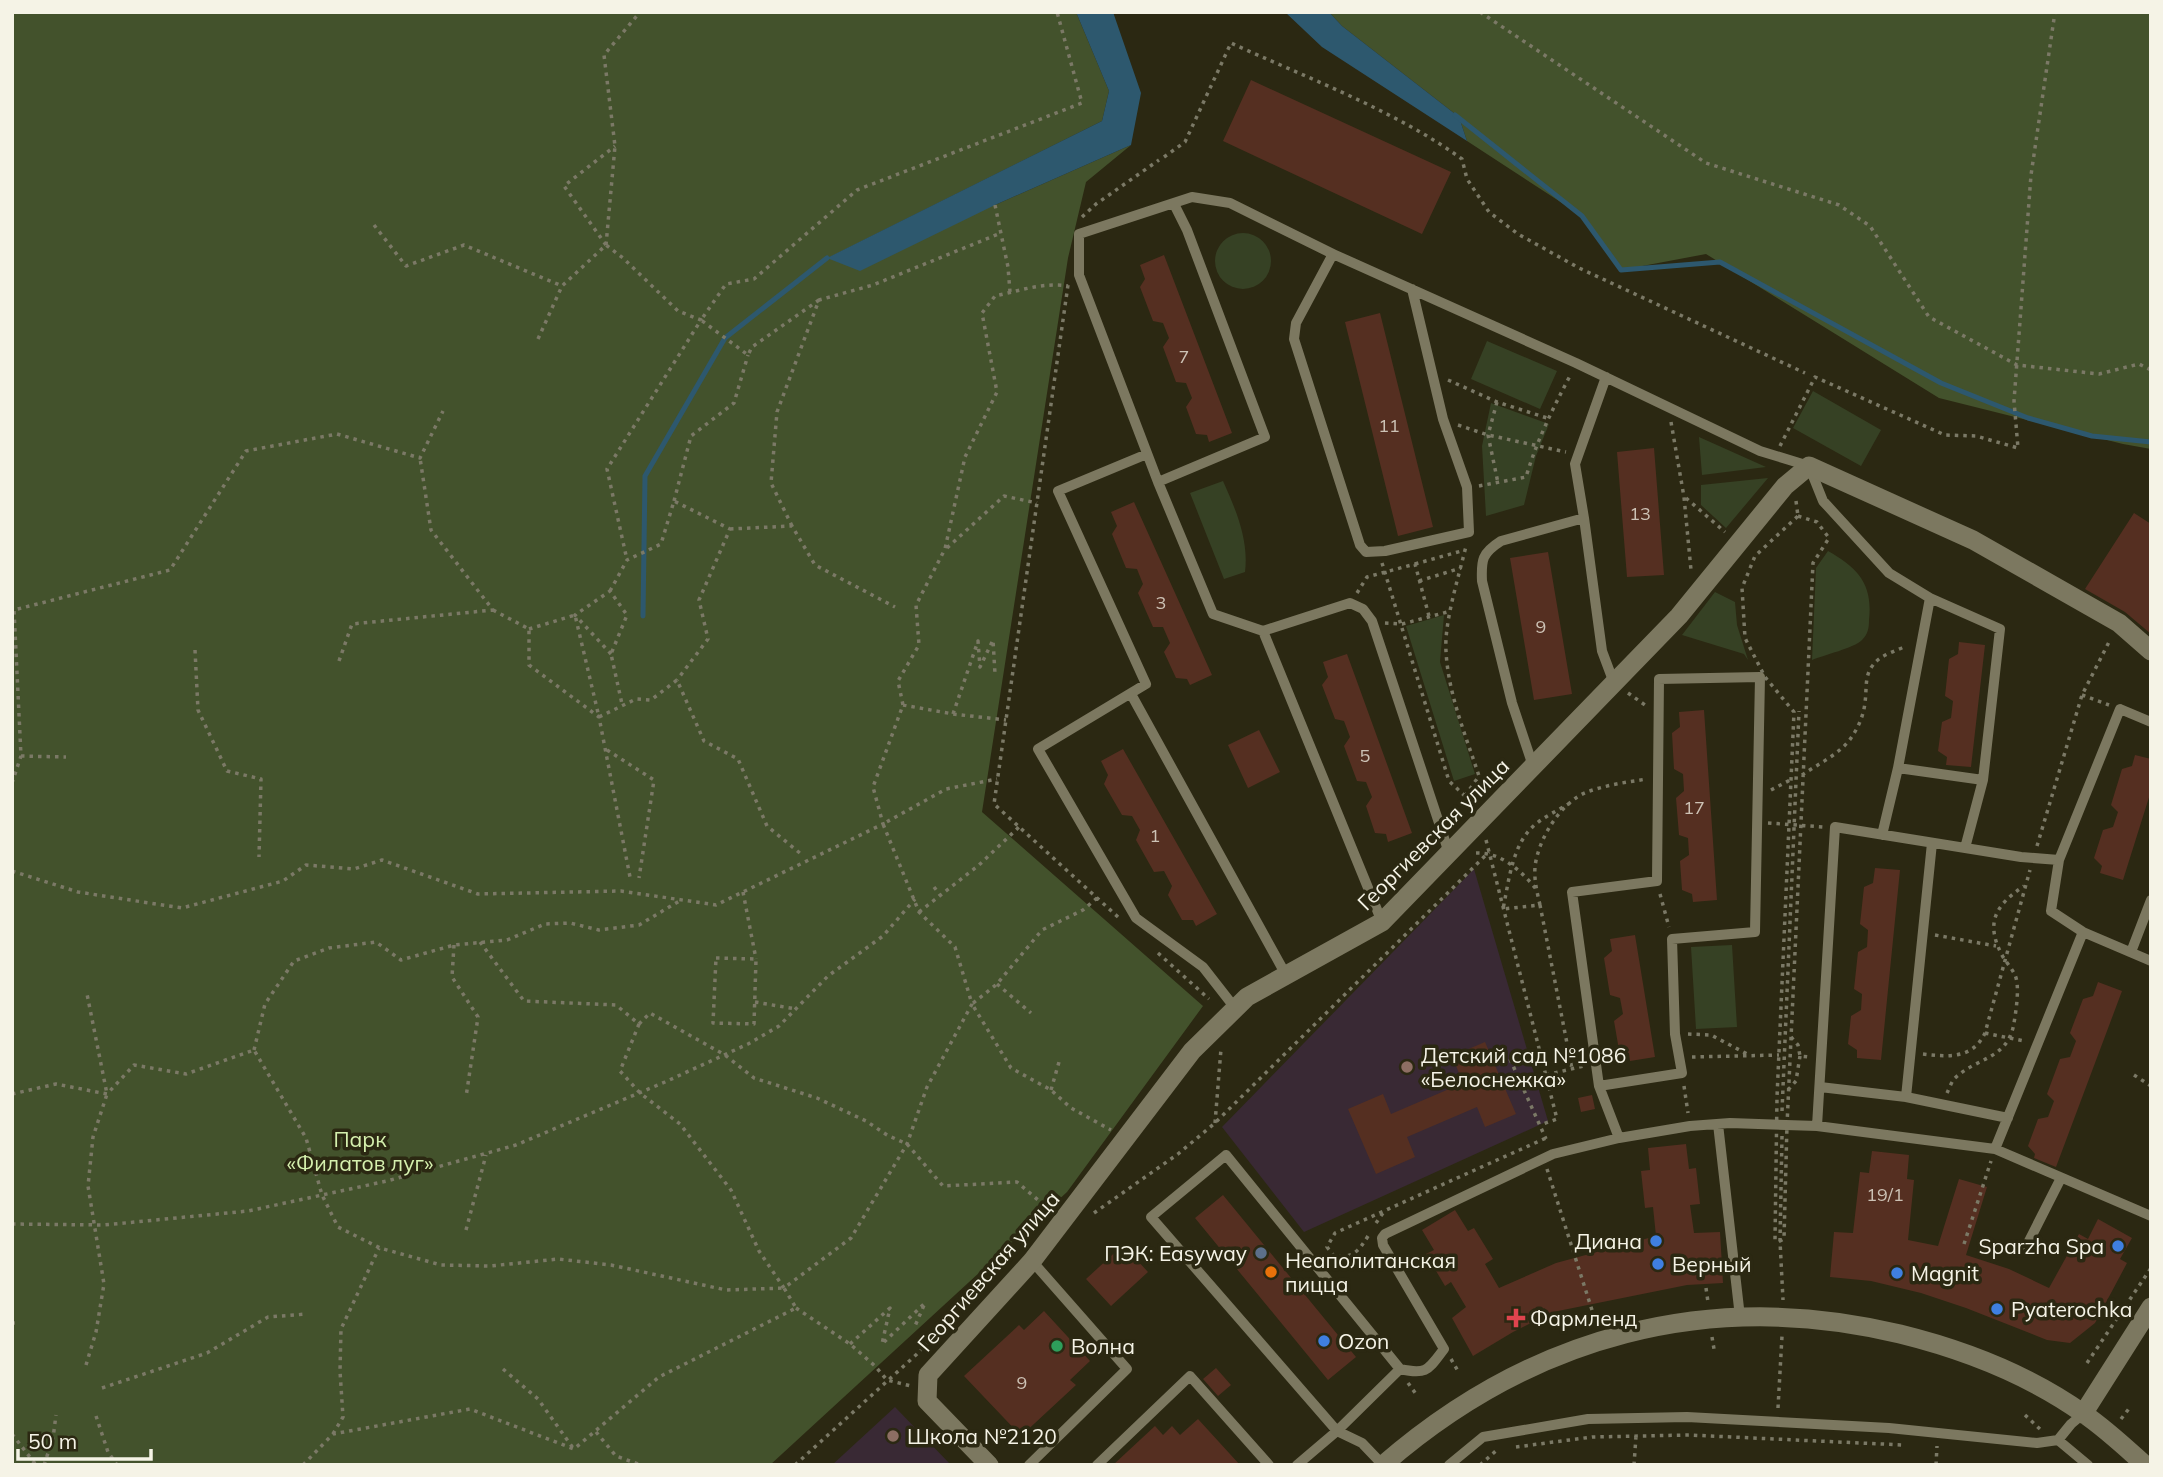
<svg xmlns="http://www.w3.org/2000/svg" width="2163" height="1477" viewBox="0 0 2163 1477" font-family="Mulish,sans-serif">
	<style>
		.education { fill: #392934 }
		.green { fill: #364124 }
		.forest { fill: #43522c }
		.water { fill: #2d586e }
		.lines { fill: none; stroke-linecap: round; stroke-linejoin: round }
		.stream { stroke: #2d586e; stroke-width: 5 }
		.building { fill: #552f21 }
		.path { stroke: #7b7966; stroke-width: 3.5; stroke-dasharray: 3.5 5; stroke-linecap: butt }
		.service { stroke: #7c7860; stroke-width: 10 }
		.minor { stroke: #7c7860; stroke-width: 19 }
		.education-dot { fill: #8d6e63; stroke: #2b2812; stroke-width: 2.5 }
		.shop-dot { fill: #3f7fe0; stroke: #2b2812; stroke-width: 2.5 }
		.service-dot { fill: #5c6f8a; stroke: #2b2812; stroke-width: 2.5 }
		.food-dot { fill: #e8710a; stroke: #2b2812; stroke-width: 2.5 }
		.health-dot { fill: #e0444e; stroke: #2b2812; stroke-width: 2.5 }
		.leisure-dot { fill: #2e9e5b; stroke: #2b2812; stroke-width: 2.5 }
		.labels { text-anchor: middle; dominant-baseline: central; stroke-width: 7; stroke-linejoin: round; paint-order: stroke }
		.number-label { font-size: 18px; fill: #cdc2b5 }
		.street-label { font-size: 21px; fill: #f5f3e6; stroke: #2b2812 }
		.poi-label { font-size: 21px; fill: #f5f3e6; stroke: #2b2812; text-anchor: start }
		.park-label { font-size: 21px; fill: #d5f0ae; stroke: #2b2812 }
	</style>
	<rect width="100%" height="100%" fill="#2b2812"/>
	<path class="education" d="M1474,869l74,252 -244,111 -82,-105z
		M895,1407l56,58h-119z"/>
	<path class="green" d="M1215 261a28 28 0 1 1 56 0a28 28 0 1 1-56 0Z
		M1487,341l70,30 -17,38 -69,-30z
		M1813,391l68,39 -20,36 -68,-38z
		M1491,403l58,21 -13,32 -12,49 -38,11 -4,-70z
		M1699,437l67,30 -64,8z
		M1768,478l-42,50 -25,-23v-20z
		M1223,481c13,29 26,59 22,91l-21,7 -34,-86z
		M1828,551c30,17 45,33 41,69 0,8 -1,14 -7,20 -8,8 -38,15 -50,20l4,-92z
		M1715,592l20,10 2,23 11,35 -4,-6 -62,-19z
		M1444,615l-4,47 35,112 -21,7 -48,-155z
		M1732,945l5,82 -41,2 -5,-82z"/>
	<path class="forest" d="M12,12h1064l33,79 -7,30 -274,137 167,-53 136,-60 -45,37 -18,76 -86,554 221,194 -136,186 -297,273h-758z
		M1329,12h822v437l-28,-5 -184,-46 -233,-144 -85,16 -39,-54 -115,-75 -8,-24 -117,-91z"/>
	<path class="water" d="M1076,12h37l28,81 -10,52 -136,60 -135,66 -33,-13 275,-137 7,-30z
		M1285,12h44l13,14 117,91 8,24 -145,-94z"/>
	<g class="lines">
		<path class="stream" d="M1455,115l127,101 39,54 99,-8 221,121 87,35 64,18 59,6
			M643,616l2,-140 80,-138 102,-80"/>
	</g>
	<path class="building" d="M1251,80l200,92 -29,62 -199,-93z
		M1164,255l68,178 -23,9 -2,-7 -11,-1 -10,-27 6,-9 -6,-15 -10,-1 -13,-35 6,-9 -6,-15 -10,-2 -13,-34 5,-8 -5,-14z
		M1380,313l53,214 -35,9 -53,-214z
		M1654,448l10,127 -37,2 -10,-125z
		M1134,502l78,173 -22,10 -3,-6 -11,-1 -12,-26 6,-9 -7,-16h-10l-15,-34 5,-9 -6,-15 -11,-1 -14,-34 5,-8 -6,-14z
		M2134,513l17,11v110l-26,-22 -40,-23z
		M1548,552l24,142 -38,6 -24,-142z
		M1959,642l26,3 -14,122 -25,-2 1,-8 -9,-6 4,-29 9,-4 2,-17 -8,-5 4,-37 9,-5z
		M1347,654l65,179 -24,9 -2,-8 -11,-1 -9,-27 6,-9 -6,-15 -9,-1 -13,-35 6,-9 -6,-16 -9,-2 -13,-34 6,-8 -5,-15z
		M1704,710l13,190 -24,2 -1,-8 -10,-4 -2,-29 9,-6 -1,-17 -9,-3 -3,-37 8,-7 -1,-17 -9,-5 -2,-36 8,-6 -1,-15z
		M1259,730l21,42 -32,16 -20,-43z
		M1123,749l94,165 -21,12 -3,-6h-11l-14,-25 4,-9 -8,-15 -10,1 -18,-32 4,-10 -8,-14 -10,-1 -18,-31 4,-9 -7,-14z
		M2135,755l16,4v32l-28,89 -23,-7 2,-7 -8,-8 9,-28 10,-3 5,-15 -7,-7 11,-36 10,-3z
		M1875,868l25,2 -19,190 -24,-2v-8l-9,-6 3,-28 10,-6 1,-16 -8,-5 4,-37 9,-5 1,-17 -8,-6 4,-37 9,-4z
		M1635,935l20,122 -25,4 -1,-8 -10,-3 -5,-29 9,-7 -3,-16 -10,-3 -6,-37 8,-7 -2,-12z
		M2098,982l24,9 -66,176 -22,-9 1,-4 -7,-8 10,-27 10,-2 6,-16 -7,-7 13,-35 10,-2 6,-16 -6,-8 13,-34 10,-3z
		M1485,1042l31,72 -31,13 -8,-20 -70,30 8,20 -39,17 -28,-65 35,-15 8,20 72,-31 -11,-27z
		M1592,1095l3,14 -14,3 -3,-14z
		M1686,1144l3,25 7,-1 4,36 -10,1 4,28 26,-1 3,51 -36,2 -134,27 -40,20 -40,24 -21,-38 14,-11 -15,-25 -6,4 -19,-32 8,-4 -12,-20 33,-20 13,21 6,-3 19,31 -8,5 14,24 57,-25 100,-27 -3,-29 -8,1 -4,-37 9,-1 -2,-22z
		M1872,1151l37,4 -2,24 7,1 -6,60 30,6 21,-67 28,8 -21,68 43,14 40,19 30,-54 9,5 10,-20 34,19 -12,21 7,4 -32,60 -25,20 -23,-3 -81,-32 -45,-15 -50,-12 -41,-4 4,-45 19,1 7,-61 9,1z
		M1223,1195l133,162 -28,23 -133,-162z
		M1123,1245l25,27 -37,34 -25,-27z
		M1044,1311l46,50 -20,19 6,5 -55,51 -57,-60 55,-51 5,5z
		M1216,1368l15,17 -13,11 -15,-17z
		M1198,1419l42,46h-127l42,-39 8,9 9,-9 8,9z"/>
	<g class="lines">
		<path class="path" d="M1480,12l226,151 133,42 31,21 59,91 88,48 82,9 40,-10 12,6
			M1164,157l21,-15 46,-99c74,34 165,68 231,116l5,20 22,33 29,22 61,34 226,105
			M995,205l13,62 2,25
			M1082,217l14,-13 63,-44
			M374,225l32,41 58,-21 98,41 44,-41 17,13 55,53 23,9 -94,149 20,91
			M606,245l9,-99 -11,-91 36,-43
			M606,245l-42,-59 51,-40
			M1068,285l-74,519 124,113
			M819,300l-67,47 -4,8 -47,-35 25,-36 28,-5 103,-89 225,-87 -25,-91
			M538,339l24,-53
			M1448,380l49,22 50,16
			M1497,402l-9,33 10,48
			M1671,422l13,75 7,73
			M1458,425l30,10 78,17
			M1780,446l35,-69 130,58 31,1 42,12 -4,-47 17,-226 24,-163
			M1479,486l47,-9c11,-37 27,-69 45,-103
			M1686,498l39,34
			M674,501l17,-65 43,-33 14,-48
			M1796,501l2,15
			M1798,516l19,6 12,16 -16,25 -26,562 -3,114 -4,2 -5,-1 2,-143 17,-385 -29,-35 -20,-39 -3,-50 13,-32z
			M792,526l-21,-43 6,-71 42,-112 54,-15 128,-52
			M730,529l62,-3 23,39 80,42
			M947,548l57,-52 33,7
			M1382,563l67,218 16,15 4,11
			M1415,564l50,-14
			M1419,581l42,-13
			M610,591l17,-31 34,-16 13,-43 56,28 -31,71 9,39 -31,41
			M1357,593l10,-16 48,-13 14,52
			M493,610l36,19v36l70,52 31,160
			M1385,623l17,1 49,-13
			M529,629l46,-14 24,102 37,-18 15,1 26,-20 27,61 34,18 29,67 34,28
			M195,650l3,60 29,61 34,8 -2,78
			M611,654l-36,-39 35,-24 17,24 -16,39 11,50
			M339,661l13,-37 141,-14 -62,-80 -11,-72
			M1628,693l17,12
			M2082,695l27,10
			M903,705l50,9 53,6
			M953,714l25,-73 2,26 13,-27 2,34
			M607,750l47,30 -15,98
			M21,756l45,1
			M1802,775c16,-11 38,-21 49,-37 7,-10 13,-23 14,-36 2,-12 -1,-26 8,-37 7,-10 23,-14 33,-19
			M12,783l9,-27 -7,-146 156,-40 76,-119 91,-17 83,24 23,-47
			M1771,790l21,-11
			M1465,796l14,-20c-13,-40 -31,-82 -33,-125 -2,-29 13,-75 20,-105
			M1570,803c-11,7 -23,12 -33,20 -25,19 -28,58 -34,86l37,-4 32,164
			M1768,823l55,4
			M1486,840l71,279 -17,6
			M2037,846l45,-151 28,-55
			M1476,853c24,-1 45,17 60,36
			M12,871l66,21 104,16 101,-27 23,-16 48,4 28,-9 96,34 143,-3 95,14 167,-81 -10,-37 30,-82 -5,-24 21,-36 -3,-40 29,-56 20,-92 32,-65 -15,-79 13,-17c23,-5 49,-14 73,-10
			M934,887l6,8
			M743,892l13,67
			M1660,894l9,33
			M1097,898l-14,12 -41,20 -45,54 -25,20 39,64 40,22 20,18 40,22
			M1540,905c-3,-13 -6,-25 -5,-38 3,-28 26,-65 52,-75 19,-7 40,-10 60,-13
			M919,912l60,-47 40,-38
			M1935,935l61,11
			M480,942l44,59 92,4 23,19 -19,47 20,22 40,31 51,66 28,61 25,37
			M454,945l-2,32 26,40 -12,80
			M1158,953l51,46
			M716,958l40,1 -2,65 -41,-1z
			M997,984l34,29
			M755,1002l41,7
			M639,1024l11,-11 75,42 29,23 63,20 49,23 21,14 20,9 36,42 74,-4 28,24
			M1985,1033l39,8
			M1688,1034l23,1 38,20
			M1791,1037l7,8 2,11 9,1
			M254,1050l11,-46 29,-43 35,-13 47,-6 25,18 53,-15 53,-5 38,-16 25,-1 29,7 40,-5 42,-25
			M1923,1054c25,3 50,5 62,-21l45,-163
			M1692,1057l87,-2
			M1510,1059l36,80
			M1546,1075l38,-9
			M2134,1075l17,11
			M1684,1086l4,27
			M1051,1090l8,-28
			M1788,1090l8,-9 4,-25
			M1947,1093c2,-4 4,-10 7,-14 22,-22 54,-19 60,-56 2,-12 6,-37 1,-48 -3,-6 -8,-12 -12,-18 -18,-33 -9,-51 21,-71
			M12,1094l44,-10 51,10 27,-29 52,9 68,-24 52,88 16,57 16,32 42,21 61,17 49,1 68,-7 53,6 115,25 58,-2
			M1782,1111l17,-400
			M1215,1123l6,-74
			M1782,1136l-2,105 3,59
			M1547,1169l45,141
			M1094,1213l84,-59 37,-31 274,-271
			M1376,1223l7,-10
			M12,1224l92,1 144,-14 139,-30 129,-36 149,-63 83,-38 31,-18 49,-50 55,-40 32,-37
			M466,1230l20,-75
			M1368,1236c-9,15 -16,23 -34,20l-7,-9 8,-14 211,-95
			M1964,1244l27,-83
			M1706,1288l2,14
			M796,1308l54,36 25,22 12,14 24,6
			M12,1323h3
			M1712,1337l2,12
			M850,1344l40,-36 -8,36 43,-41 -10,23
			M1451,1359l7,12
			M2087,1363l64,-95
			M86,1365l10,-33 8,-48 -16,-98 5,-49 14,-43 -20,-100
			M503,1369l35,30 35,49
			M1408,1383l8,11
			M102,1388l105,-35 61,-36 39,-3
			M1778,1408l4,-72
			M2025,1415l17,16
			M96,1416l12,36 9,13
			M2121,1419l10,-13
			M596,1432l20,24 25,9
			M12,1434l24,31
			M333,1434l10,-17 -3,-46 1,-42 38,-81
			M1516,1447l76,-10 97,-2 214,10
			M44,1465l9,-27 3,-23
			M303,1465l30,-31 137,-25 104,40 85,-72 137,-69 -12,-20 67,-50 56,-94 20,-57 45,-83 -17,-57 -36,-35 -36,-88 63,-35 51,-10
			M795,1465l122,-111 60,-62
			M1480,1465l18,-16
			M1634,1465l2,-29
			M1936,1465l1,-19"/>
		<path class="service" d="M1333,254l-37,69 -2,16 66,206 6,7 19,-1 84,-19 -2,-45 -24,-68 -31,-130
			M1147,454l-89,37 88,193 -108,65 98,169 67,49 32,41
			M1158,482l107,-45 -78,-207 -13,-26
			M1584,518l18,133 12,32
			M1263,631l87,-28 13,6 9,12 77,232
			M1131,694l155,281
			M1533,766l-21,-63 -30,-122c-1,-21 0,-28 19,-40l83,-23 -9,-54 31,-87
			M1898,768l85,12
			M1882,835l16,-67 32,-170 70,31 -17,151 -18,68
			M2059,860l61,-151 31,13
			M1382,922l-119,-291 -50,-17 -55,-132 -79,-207v-41l113,-37 38,6 103,51 243,109 184,88 49,15 14,35 66,72 41,25
			M2131,952l20,-52
			M1599,1086l83,-13 -7,-39 -3,-95 83,-7 5,-255 -101,2 -2,202 -85,11 27,194 20,52
			M1820,1087l86,10 26,-254
			M1906,1097l102,21
			M1718,1124l22,193
			M1817,1126l18,-299 186,30 38,3 -8,51 32,21 68,29
			M1995,1149l88,-217
			M2026,1247l35,-69
			M1400,1369c27,6 28,1 44,-20l-61,-104 -1,-7 3,-4 168,-80 66,-16 71,-12 40,-3 87,3 178,23 156,67
			M2058,1440l30,25
			M1029,1465l98,-96 -95,-108
			M1097,1465l93,-89 79,89
			M1297,1465l40,-34 63,-62 -174,-214 -75,62 186,214 25,12 21,22
			M1449,1465l34,-28 105,-18 99,-2 202,11 148,15 21,-3 13,-16 12,-10"/>
		<path class="minor" d="M2083,1414l68,-107
			M989,1465l-62,-64 1,-26 104,-114 160,-210 55,-54 135,-75 297,-306 106,-130 24,-20 164,74 146,83 32,28
			M1383,1465c148,-129 326,-177 517,-131 65,16 129,41 184,80 22,15 41,33 61,51"/>
	</g>
	<g class="education-dot">
		<circle cx="1407" cy="1067" r="7"/>
		<circle cx="893" cy="1436" r="7"/>
	</g>
	<g class="shop-dot">
		<circle cx="1656" cy="1241" r="7"/>
		<circle cx="2118" cy="1246" r="7"/>
		<circle cx="1658" cy="1264" r="7"/>
		<circle cx="1897" cy="1273" r="7"/>
		<circle cx="1997" cy="1309" r="7"/>
		<circle cx="1324" cy="1341" r="7"/>
	</g>
	<circle class="service-dot" cx="1261" cy="1253" r="7"/>
	<circle class="food-dot" cx="1271" cy="1272" r="7"/>
	<path class="health-dot" d="M1512.5 1307.5h7v7h7v7h-7v7h-7v-7h-7v-7h7z"/>
	<circle class="leisure-dot" cx="1057" cy="1346" r="7"/>
	<g class="labels">
		<g class="number-label">
			<text x="1184" y="356">7</text>
			<text x="1389" y="425">11</text>
			<text x="1640" y="513">13</text>
			<text x="1161" y="602">3</text>
			<text x="1541" y="626">9</text>
			<text x="1365" y="755">5</text>
			<text x="1694" y="807">17</text>
			<text x="1155" y="835">1</text>
			<text x="1885" y="1194">19/1</text>
			<text x="1022" y="1382">9</text>
		</g>
		<g class="street-label">
			<text transform="translate(1433 834) rotate(-45)">Георгиевская улица</text>
			<text transform="translate(988 1271) rotate(-49)">Георгиевская улица</text>
		</g>
		<g class="poi-label">
			<text x="1421" y="1055">Детский сад №1086<tspan x="1421" dy="24">«Белоснежка»</tspan></text>
			<text x="1642" y="1241" text-anchor="end">Диана</text>
			<text x="2104" y="1246" text-anchor="end">Sparzha Spa</text>
			<text x="1247" y="1253" text-anchor="end">ПЭК: Easyway</text>
			<text x="1285" y="1260">Неаполитанская<tspan x="1285" dy="24">пицца</tspan></text>
			<text x="1672" y="1264">Верный</text>
			<text x="1911" y="1273">Magnit</text>
			<text x="2011" y="1309">Pyaterochka</text>
			<text x="1530" y="1318">Фармленд</text>
			<text x="1338" y="1341">Ozon</text>
			<text x="1071" y="1346">Волна</text>
			<text x="907" y="1436">Школа №2120</text>
		</g>
		<g class="park-label">
			<text x="360" y="1139">Парк<tspan x="360" dy="24">«Филатов луг»</tspan></text>
		</g>
	</g>
	<rect width="2163" height="1477" fill="none" stroke="#f5f3e6" stroke-width="28"/>
	<path d="M18 1449v10h133v-10" fill="none" stroke="#f5f3e6" stroke-width="3.5"/>
	<text x="28" y="1449" font-size="21" fill="#f5f3e6" stroke="#2b2812" stroke-width="5" paint-order="stroke">50 m</text>
</svg>
